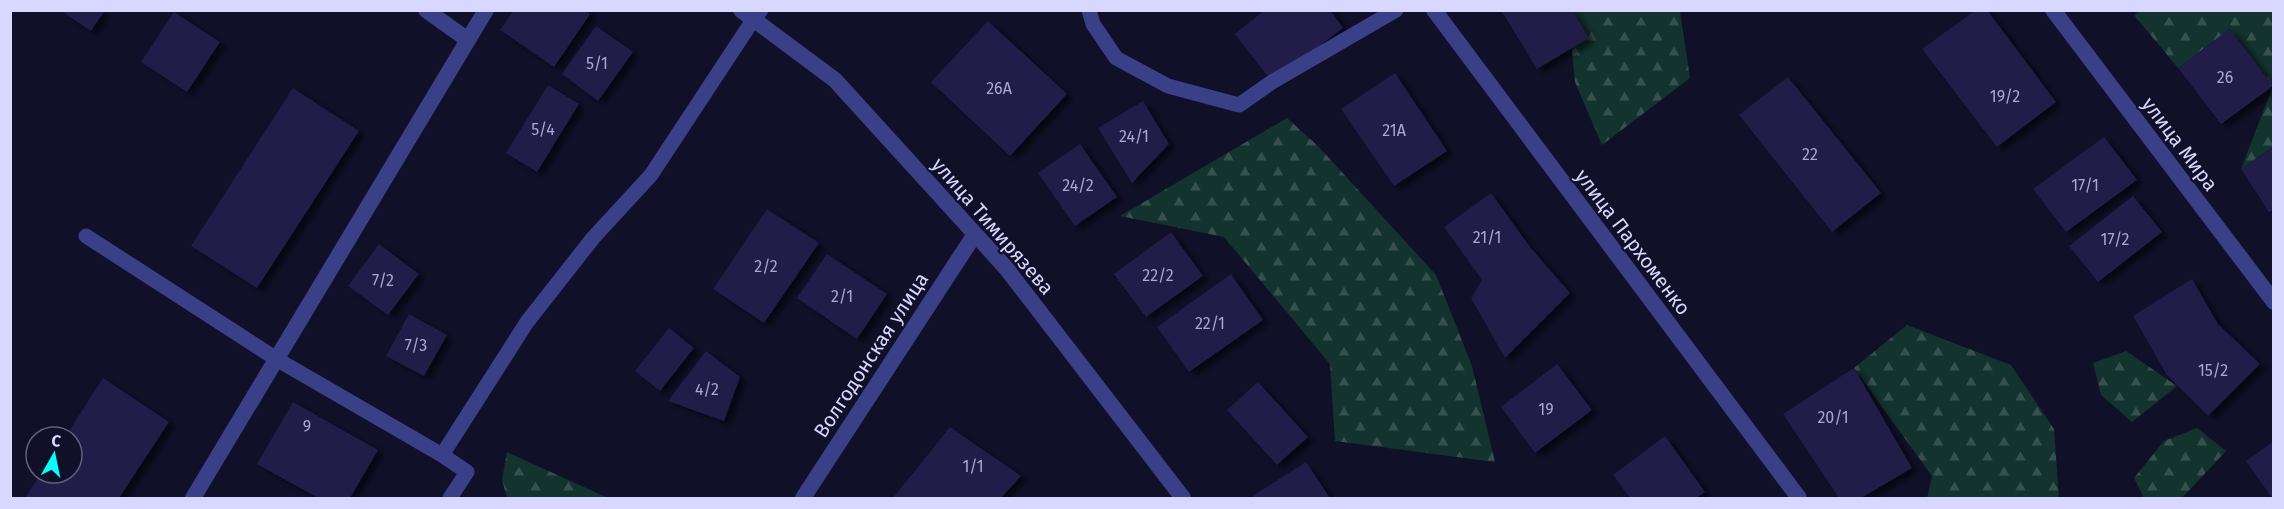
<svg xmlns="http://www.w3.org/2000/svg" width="2284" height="509" viewBox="0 0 2284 509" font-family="'Fira Sans',sans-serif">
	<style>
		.forest { fill: url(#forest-firs) }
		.building { fill: #201c4a; filter: url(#shadow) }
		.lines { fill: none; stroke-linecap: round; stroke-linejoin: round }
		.service { stroke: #3a4088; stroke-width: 15 }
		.minor { stroke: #3a4088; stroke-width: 16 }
		.labels { text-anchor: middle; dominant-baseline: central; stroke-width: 4.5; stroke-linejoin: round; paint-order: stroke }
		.number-label { font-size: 16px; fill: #aaa8d2 }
		.street-label { font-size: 20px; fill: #d8d7ff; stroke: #111029 }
	</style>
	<defs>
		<pattern id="forest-firs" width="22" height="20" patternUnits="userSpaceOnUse" patternTransform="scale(1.5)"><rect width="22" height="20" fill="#13332e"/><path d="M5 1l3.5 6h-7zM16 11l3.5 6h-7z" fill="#35504d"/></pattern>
		<filter id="shadow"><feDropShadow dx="6" dy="4" stdDeviation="3" flood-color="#0009"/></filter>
	</defs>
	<rect width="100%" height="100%" fill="#111029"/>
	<path class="forest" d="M2141,10l132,1v136l-32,22 32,-83 -43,-57 -52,39 -44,-53z
		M1568,11h112l10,67 -88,67 -27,-63z
		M1287,118l31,28 118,129 36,91 23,96 -160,-21 -5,-77 -106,-127 -104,-21z
		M1907,325l104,40 43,64 5,69h-132l5,-22 -78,-108z
		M2126,351l51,35 -45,36 -31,-27 -8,-32z
		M2197,428l29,23 -44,47h-38l-10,-20 30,-37z
		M507,452l101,46h-101l-5,-18z"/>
	<path class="building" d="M60,10h45l-14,21z
		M514,10h71l5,4 -36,53 -54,-37z
		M1265,10h65l13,18 -71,54 -37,-48z
		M1501,10h71l17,28 -52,31z
		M1976,10h11l69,92 -59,45 -75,-98z
		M174,12l46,30 -33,50 -46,-30z
		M988,21l79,73 -57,62 -79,-74z
		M596,26l37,26 -35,49 -36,-27z
		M2230,29l43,57 -52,38 -43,-56z
		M1395,73l52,78 -53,35 -53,-77z
		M1788,77l93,116 -49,39 -93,-117z
		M548,85l31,19 -42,68 -31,-19z
		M293,88l66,43 -102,157 -66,-42z
		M1143,101l26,43 -37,39 -34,-55z
		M2104,137l33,43 -71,52 -33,-43z
		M1080,144l37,53 -42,29 -37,-53z
		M2274,147v63l-5,2 -28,-43z
		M1491,193l39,54 40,46 -65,65 -34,-60 11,-18 -38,-53z
		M2133,196l29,36 -64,50 -29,-36z
		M767,209l52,34 -55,80 -51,-34z
		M1171,232l32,44 -57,41 -32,-43z
		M379,244l40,30 -31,41 -40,-29z
		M827,254l60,40 -30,45 -60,-41z
		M1231,274l32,46 -74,52 -32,-45z
		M2192,279l26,45 42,40 -52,52 -41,-41 -34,-59z
		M409,314l38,21 -23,41 -38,-20z
		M669,328l25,20 -34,43 -25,-20z
		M706,351l34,26 -16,44 -56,-20z
		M1557,364l35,46 -57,43 -34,-46z
		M1854,368l58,100 -51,30h-22l-56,-84z
		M103,378l66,44 -50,76h-94l16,-25h31v-36h-7z
		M1258,382l50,55 -31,28 -50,-55z
		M293,402l85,48 -28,48h-32l-61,-34z
		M950,427l71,49 -20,22h-108z
		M1665,436l40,56 -9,6h-66l-17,-23z
		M2274,441v57h-2l-26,-37z
		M1306,462l24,36h-75l-2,-2z"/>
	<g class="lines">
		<path class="service" d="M1089,10l4,14 23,34 52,28 71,19 33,-23 124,-72
			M86,236l192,124 164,95 25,17 -17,26
			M442,455l85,-133 66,-84 58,-63 102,-155 8,-10"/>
		<path class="minor" d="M426,10l42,30
			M741,10l94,70 171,188 177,230
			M1434,10l365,488
			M2053,10l221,292
			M193,498l293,-488
			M803,498l172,-264"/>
	</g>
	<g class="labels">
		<g class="number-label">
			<text x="597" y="63">5/1</text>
			<text x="2225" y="77">26</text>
			<text x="999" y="88">26А</text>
			<text x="2005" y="96">19/2</text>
			<text x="543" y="129">5/4</text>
			<text x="1394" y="130">21А</text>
			<text x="1134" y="136">24/1</text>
			<text x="1810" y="154">22</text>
			<text x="1078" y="185">24/2</text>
			<text x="2085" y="185">17/1</text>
			<text x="1487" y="237">21/1</text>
			<text x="2115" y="239">17/2</text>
			<text x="766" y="266">2/2</text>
			<text x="1158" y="275">22/2</text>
			<text x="383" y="280">7/2</text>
			<text x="842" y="296">2/1</text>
			<text x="1210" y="323">22/1</text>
			<text x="416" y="345">7/3</text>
			<text x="2213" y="370">15/2</text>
			<text x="707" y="389">4/2</text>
			<text x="1546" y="409">19</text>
			<text x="1833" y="417">20/1</text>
			<text x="307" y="426">9</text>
			<text x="973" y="466">1/1</text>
		</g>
		<g class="street-label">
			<text transform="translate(2180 144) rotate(53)">улица Мира</text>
			<text transform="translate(993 226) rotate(49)">улица Тимирязева</text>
			<text transform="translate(1633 242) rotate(53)">улица Пархоменко</text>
			<text transform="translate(871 355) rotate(-57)">Волгодонская улица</text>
		</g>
	</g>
	<rect width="2284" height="509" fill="none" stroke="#d8d7ff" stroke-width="24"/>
	<g transform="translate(54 455) rotate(9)"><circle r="28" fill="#111029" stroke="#61607f" stroke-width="1.5"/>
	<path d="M0-4.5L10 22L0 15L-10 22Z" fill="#03fffd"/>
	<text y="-9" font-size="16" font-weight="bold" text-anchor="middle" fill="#d8d7ff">С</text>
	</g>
</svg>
